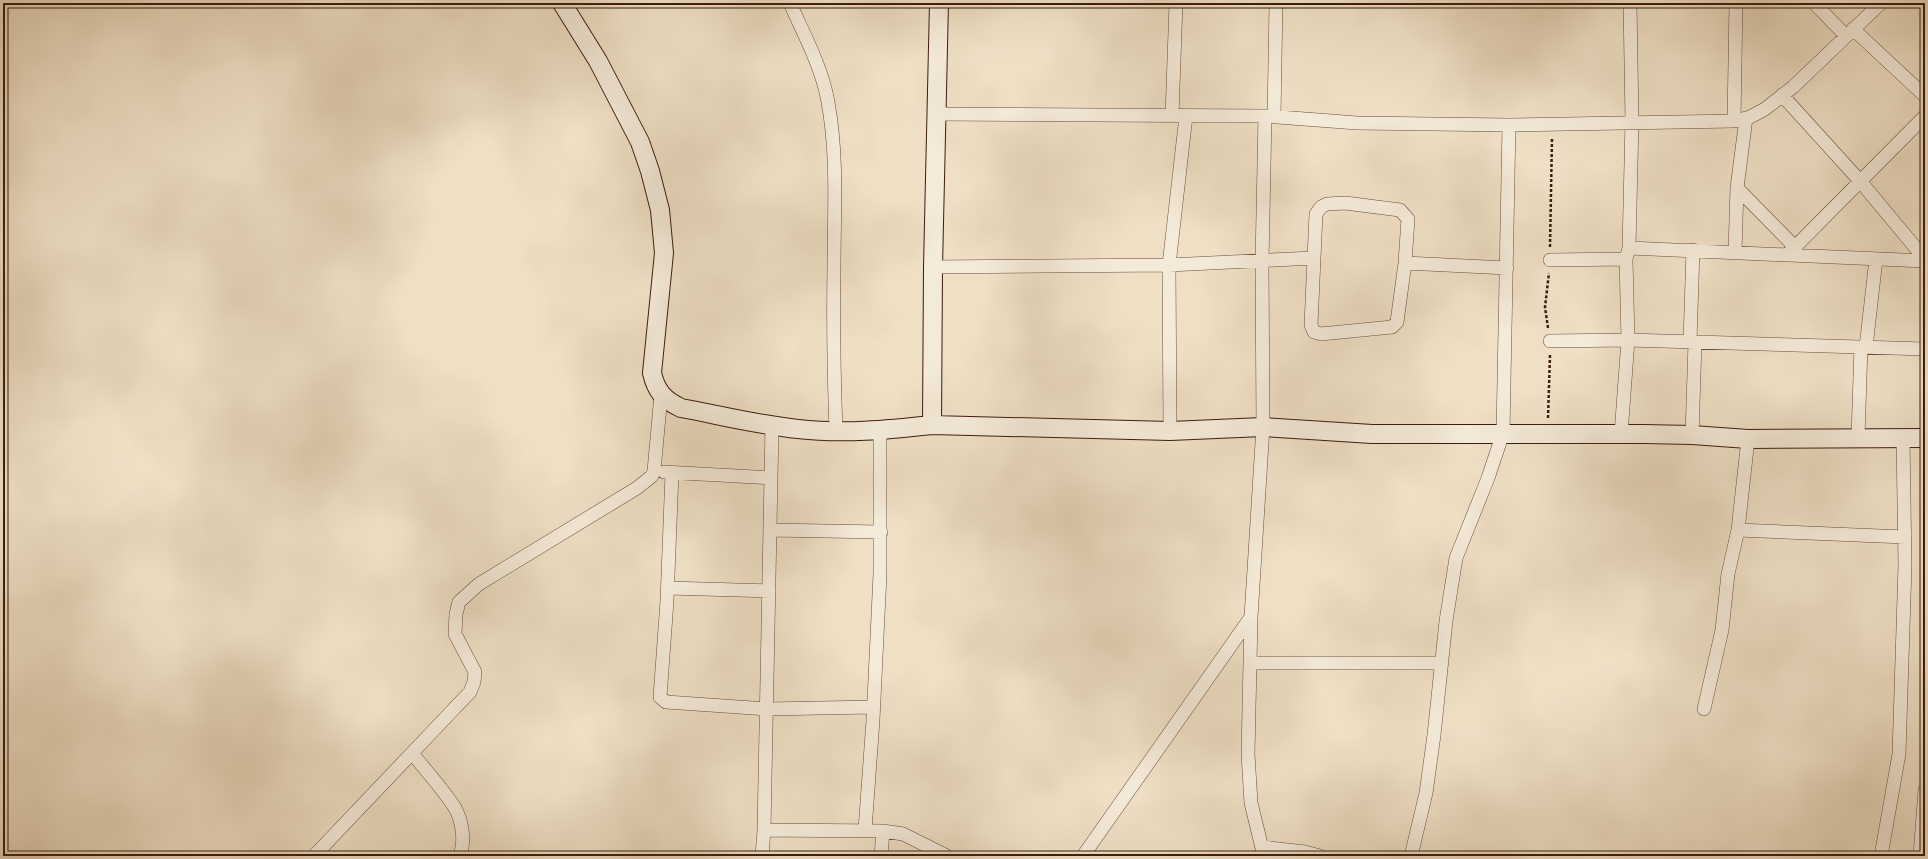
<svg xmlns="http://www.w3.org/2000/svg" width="1928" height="859" viewBox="0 0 1928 859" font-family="'IM FELL Double Pica',serif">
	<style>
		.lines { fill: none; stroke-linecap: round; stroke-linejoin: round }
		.street-casing { stroke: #684d3b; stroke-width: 14 }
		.secondary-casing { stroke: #3c1c0d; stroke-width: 20 }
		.path { stroke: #3c1c0d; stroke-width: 2.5; stroke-dasharray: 3 2; stroke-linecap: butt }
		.street { stroke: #f4ead9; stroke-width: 13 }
		.secondary { stroke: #f4ead9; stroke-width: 18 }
	</style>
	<rect width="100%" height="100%" fill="#eedfc5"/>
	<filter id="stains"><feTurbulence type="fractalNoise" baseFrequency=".005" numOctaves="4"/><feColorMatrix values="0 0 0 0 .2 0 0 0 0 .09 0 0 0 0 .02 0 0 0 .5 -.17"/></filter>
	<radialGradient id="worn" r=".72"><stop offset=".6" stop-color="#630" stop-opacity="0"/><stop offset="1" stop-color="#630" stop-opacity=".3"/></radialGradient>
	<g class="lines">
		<g class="street-casing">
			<path id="street" d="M790,3c14,32 32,64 38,99 10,55 6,110 6,166 -1,54 0,109 2,164
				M1814,3l32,33
				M1853,29l72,67
				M1782,95l78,86 65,78
				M936,114l329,2 92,7 152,2 225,-4 16,-4 15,-8 28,-22 88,-84
				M1172,116l4,-113
				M1274,117l2,-114
				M1734,121l2,-118
				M1737,188l58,59
				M1629,248l296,13
				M1735,252l2,-64 9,-70
				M1788,254l137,-138
				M1550,260l76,-1
				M1405,263l102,5
				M933,267l236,-2 145,-7 -3,67 3,7 7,2 71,-7 5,-5 8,-59 3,-44 -8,-9 -55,-7 -18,1 -6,3 -5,7 -2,44
				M1550,341l78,-1 297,9
				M1690,342l3,-92
				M1866,347l10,-88
				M772,426l-8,404 119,1 20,3 44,22
				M1170,431l-1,-166 17,-149
				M1621,434l7,-94 -2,-81 3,-11 3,-127 -2,-118
				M1692,435l3,-93
				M1858,437l3,-90
				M664,472l107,6
				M672,473l-5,128 -7,96 6,5 101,7 107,-2
				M770,530l111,2
				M1738,530l167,7
				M668,588l101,3
				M1250,663h192
				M1704,709l18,-79 6,-56 10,-44 10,-91
				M865,830l8,-110 7,-146v-143
				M1262,847l43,5 15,4
				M314,856l98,-103
				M459,856c7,-12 3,-36 -4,-48 -12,-19 -29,-37 -43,-55l58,-61 4,-10 1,-10 -20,-38 1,-20 3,-12 20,-18 158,-96 15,-12 2,-5 7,-76
				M762,856l2,-26
				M881,856l2,-25
				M1083,856l168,-239
				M1264,856l-13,-53 -3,-49 3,-137 12,-190 -1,-165 3,-146
				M1411,856l15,-63 8,-58 12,-114 10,-63 32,-80 15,-45 6,-308
				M1881,856l18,-102 6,-189 -2,-127
				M1920,856l5,-66"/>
		</g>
		<g class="secondary-casing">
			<path id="secondary" d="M562,3l36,58 42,81 10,29 10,39 4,43 -12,120c4,18 12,27 29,35 38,7 78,17 117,21 45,5 89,1 134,-4
				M939,3l-6,264 -1,158 238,6 93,-4 109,7h271l49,1 56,4 177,-1"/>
		</g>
		<path class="path" d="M1550,247l2,-109
			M1548,328l-3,-21 4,-34
			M1548,418l2,-63"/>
		<use href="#street" class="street"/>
		<use href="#secondary" class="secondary"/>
	</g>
	<rect width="1928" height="859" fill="none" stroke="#eedfc5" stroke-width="16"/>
	<rect x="4" y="4" width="1920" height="851" fill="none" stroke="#3c1c0d" stroke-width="2"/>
	<rect x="8" y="8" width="1912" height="843" fill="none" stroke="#3c1c0d"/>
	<rect width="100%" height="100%" filter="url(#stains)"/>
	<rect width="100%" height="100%" fill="url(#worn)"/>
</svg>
